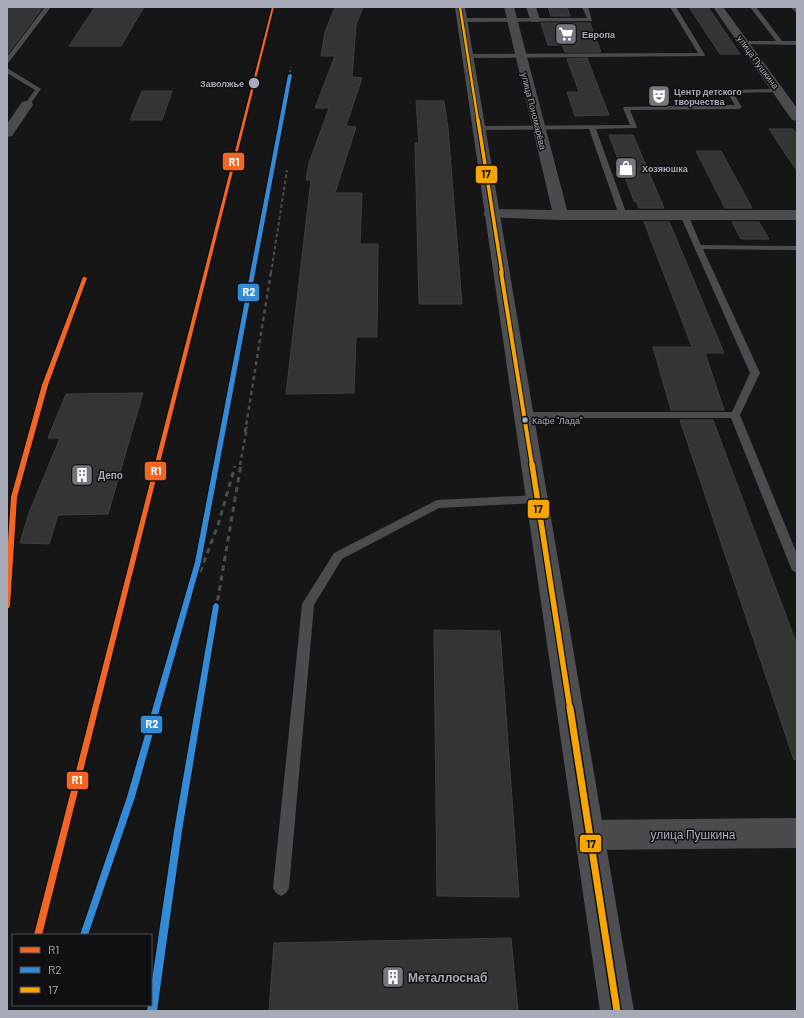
<svg xmlns="http://www.w3.org/2000/svg" width="804" height="1018" viewBox="0 0 804 1018" font-family="Barlow,sans-serif">
	<style>
		.building { fill: #343435; stroke: #3e3f42 }
		.lines { fill: none; stroke-linecap: round; stroke-linejoin: round }
		.lane { fill: #4a4b4f; fill-rule: evenodd }
		.street { fill: #4a4b4f; fill-rule: evenodd }
		.primary { fill: #4c4e51; fill-rule: evenodd }
		.rail-far4 { stroke: #4a4c4e; stroke-width: 1.5; stroke-dasharray: 2.5 2; stroke-linecap: butt }
		.rail-far3 { stroke: #4a4c4e; stroke-width: 2; stroke-dasharray: 3.5 2.5; stroke-linecap: butt }
		.rail-far2 { stroke: #4a4c4e; stroke-width: 2.5; stroke-dasharray: 4 3.5; stroke-linecap: butt }
		.rail-far1 { stroke: #4a4c4e; stroke-width: 3; stroke-dasharray: 5.5 4.5; stroke-linecap: butt }
		.rail { stroke: #4a4c4e; stroke-width: 4; stroke-dasharray: 7 5.5; stroke-linecap: butt }
		.bus-1-far4-casing { stroke: #101012; stroke-width: 4 }
		.bus-1-far3-casing { stroke: #101012; stroke-width: 5.5 }
		.bus-1-far2-casing { stroke: #101012; stroke-width: 6 }
		.bus-1-far1-casing { stroke: #101012; stroke-width: 8 }
		.bus-1-casing { stroke: #101012; stroke-width: 10 }
		.bus-1-far4 { stroke: #f7a600; stroke-width: 2.5 }
		.bus-1-far3 { stroke: #f7a600; stroke-width: 3.5 }
		.bus-1-far2 { stroke: #f7a600; stroke-width: 4 }
		.bus-1-far1 { stroke: #f7a600; stroke-width: 5.5 }
		.bus-1 { stroke: #f7a600; stroke-width: 7 }
		.rail-1-casing { stroke: #101012; stroke-width: 3 }
		.rail-2-casing { stroke: #101012; stroke-width: 3 }
		.rail-1 { fill: #f26522; fill-rule: evenodd }
		.rail-2 { fill: #338bd7; fill-rule: evenodd }
		.stop-dot { fill: #a7abb7; stroke: #101012; stroke-width: 1.5 }
		.labels { text-anchor: middle; dominant-baseline: central; stroke-width: 3; stroke-linejoin: round; paint-order: stroke }
		.far-poi-label { font-size: 9px; font-weight: bold; fill: #a7abb7; stroke: #101012; text-anchor: start }
		.far-street-label { font-size: 9px; fill: #a7abb7; stroke: #101012 }
		.far-stop-label { font-size: 9px; font-weight: bold; fill: #a7abb7; stroke: #101012; text-anchor: end }
		.bus-label { font-size: 9px; fill: #a7abb7; stroke: #101012; text-anchor: start }
		.poi-label { font-size: 10px; font-weight: bold; fill: #a7abb7; stroke: #101012; text-anchor: start }
		.near-street-label { font-size: 12px; fill: #a7abb7; stroke: #101012 }
		.near-poi-label { font-size: 12px; font-weight: bold; fill: #a7abb7; stroke: #101012; text-anchor: start }
		.line-badge { stroke: #101012; stroke-width: 1.5 }
		.badge-label { font-size: 11px; text-anchor: middle; font-weight: bold; fill: #fff }
		.pale-badge-label { font-size: 11px; text-anchor: middle; font-weight: bold; fill: #111 }
	</style>
	<rect width="100%" height="100%" fill="#161616"/>
	<path class="building" d="M7,7h36l-36,48z
		M95,7h49l-23,39h-52z
		M335,7h28l-7,18 -4,52 10,1 -16,48 10,1 -21,66h27l-2,51h18l-1,93h-21l-2,56 -68,1 25,-214h-5l3,-17 20,-55h-14l20,-52h-14l4,-24z
		M548,7h19l3,9h-19z
		M689,7h19l32,47h-20z
		M541,23h49l11,29h-36l-3,-7h-14z
		M587,58l13,34 9,23 -34,1 -8,-24h12l-12,-33z
		M142,91h30l-10,29h-32z
		M416,101h28l4,27 14,176h-43l-4,-161h4z
		M769,129h24l4,6v36z
		M609,135h24l31,73h-25l-3,-7h-2z
		M696,151h25l31,57h-27z
		M644,222h25l2,4 53,127h-19l19,57h-53l-18,-63h39z
		M732,222h27l10,17h-28z
		M143,393l-35,121 -50,1 -9,29 -29,-1 9,-30 31,-75h-12l18,-44z
		M680,420h33l84,225v114l-3,1z
		M434,630l66,1 19,266 -82,-1z
		M511,938l7,73h-249l5,-68z"/>
	<g class="lines">
		<path class="lane" d="M45,7h6l-42,55 -2,1v-6z
			M582,7h6l4,14 -130,1 -3,-2 3,-2h125z
			M670,7h6l29,48 -1,1 -237,2 -3,-2 3,-2 231,-1z
			M750,7h6l26,34h15v4l-55,-1v-2l2,-1h32z
			M790,7h6l1,6z
			M7,68l34,21 -12,17 -5,-1 11,-15 -28,-17z
			M779,89l3,2 -1,1 -48,1 9,14 -3,2 -109,1 7,17 -1,1 -40,1 31,86 -4,2 -4,-2 -30,-86 -111,1 -3,-2 3,-2 152,-1 -7,-17 1,-1 111,-2 -9,-14 1,-1z
			M681,213h3l4,2 13,30 96,1v4l-94,-1 57,124 -20,42 57,139v19l-4,-2 -2,-3 -60,-150h-208l-5,-3 5,-3h209l18,-39 -70,-158z
			M536,495l4,1 1,3 -1,3 -4,1 -97,5 -97,51 -28,46 -25,283 -3,5 -5,3 -5,-3 -3,-5 29,-284 32,-51 103,-53z"/>
		<path class="street" d="M504,7h10l53,203h230v10h-236l-75,-3 -3,-3 3,-3 5,-2 61,1z
			M526,7h10l4,13 -1,2h-8z
			M713,7h10l74,101v13l-5,-1z
			M27,101l5,1 1,3 -21,31 -5,1v-13l15,-22z
			M797,818v30l-208,2 -10,-5 -5,-10 5,-10 10,-5z"/>
		<path class="primary" d="M455,7h10l169,1004h-34z"/>
		<path class="rail-far4" d="M281,121l10,-54"/>
		<path class="rail-far3" d="M252,273l29,-153
			M271,273l16,-103"/>
		<path class="rail-far2" d="M245,432l26,-160
			M23,465l22,-80 40,-107
			M216,465l37,-193
			M240,465l7,-38"/>
		<path class="rail-far1" d="M200,572l18,-47 17,-59
			M7,606l7,-109 9,-33
			M156,709l42,-147 18,-98
			M199,709l42,-245"/>
		<path class="rail" d="M84,935l47,-138 25,-89
			M152,1011l26,-180 21,-123"/>
		<g class="bus-1-far4-casing">
			<path id="bus-1-far4" d="M460,7l18,114"/>
		</g>
		<g class="bus-1-far3-casing">
			<path id="bus-1-far3" d="M478,120l24,153"/>
		</g>
		<g class="bus-1-far2-casing">
			<path id="bus-1-far2" d="M501,272l31,193"/>
		</g>
		<g class="bus-1-far1-casing">
			<path id="bus-1-far1" d="M532,464l38,245"/>
		</g>
		<g class="bus-1-casing">
			<path id="bus-1" d="M570,708l47,303"/>
		</g>
		<use href="#bus-1-far4" class="bus-1-far4"/>
		<use href="#bus-1-far3" class="bus-1-far3"/>
		<use href="#bus-1-far2" class="bus-1-far2"/>
		<use href="#bus-1-far1" class="bus-1-far1"/>
		<use href="#bus-1" class="bus-1"/>
		<g class="rail-1-casing">
			<path id="rail-1" d="M272,7h2l-232,928h-8z
				M83,277h2l2,1 -39,107 -31,112 -7,109 -1,2 -2,1v-52l4,-60 31,-112z"/>
		</g>
		<g class="rail-2-casing">
			<path id="rail-2" d="M290,74l2,1 -91,487 -66,235 -47,138h-8l47,-138 68,-235 93,-487z
				M216,603l2,1 1,2 -37,225 -25,180h-10l1,-6h3v-18l23,-156 39,-225 1,-2z"/>
		</g>
		<use href="#rail-1" class="rail-1"/>
		<use href="#rail-2" class="rail-2"/>
	</g>
	<defs>
		<g id="supermarket-square" transform="scale(1.15)"><rect x="-9" y="-9" width="18" height="18" rx="4" fill="#74777f" stroke="#101012"/><path d="M-6-5.5h2.5l.6 2H6L4.5 2H-2.5L-4.4-4H-6ZM-1.5 3.2a1.3 1.3 0 1 0 .1 0ZM3 3.2a1.3 1.3 0 1 0 .1 0Z" fill="#fff"/></g>
		<g id="theatre-square" transform="scale(1.15)"><rect x="-9" y="-9" width="18" height="18" rx="4" fill="#74777f" stroke="#101012"/><path d="M-5-5.5Q0-4 5-5.5V0Q5 5 0 6Q-5 5-5 0ZM-3.3-2.5H-1v1.5H-3.3ZM1-2.5H3.3v1.5H1ZM-2.8 1Q0 5.5 2.8 1Z" fill="#fff"/></g>
		<g id="shop-square" transform="scale(1.15)"><rect x="-9" y="-9" width="18" height="18" rx="4" fill="#74777f" stroke="#101012"/><path d="M-5-2.5h2.3a2.7 3.5 0 0 1 5.4 0H5L5.5 6h-11ZM-1.5-2.5h3a1.5 2.3 0 0 0-3 0Z" fill="#fff"/></g>
		<g id="building-square" transform="scale(1.15)"><rect x="-9" y="-9" width="18" height="18" rx="4" fill="#74777f" stroke="#101012"/><path d="M-4-6H4V6H1V3H-1V6H-4ZM-2.5-4.3h1.7v1.8h-1.7ZM.8-4.3h1.7v1.8H.8ZM-2.5-1h1.7V.8h-1.7ZM.8-1h1.7V.8H.8Z" fill="#fff"/></g>
	</defs>
	<g fill-rule="evenodd">
		<use href="#supermarket-square" x="566" y="34"/>
		<use href="#theatre-square" x="659" y="96"/>
		<use href="#shop-square" x="626" y="168"/>
		<use href="#building-square" x="82" y="475"/>
		<use href="#building-square" x="393" y="977"/>
	</g>
	<g class="stop-dot">
		<circle cx="254" cy="83" r="6"/>
		<circle cx="525" cy="420" r="3.5"/>
	</g>
	<g class="labels">
		<g class="far-poi-label">
			<text x="582" y="34">Европа</text>
			<text x="674" y="91">Центр детского<tspan x="674" dy="10">творчества</tspan></text>
			<text x="642" y="168">Хозяюшка</text>
		</g>
		<g class="far-street-label">
			<text transform="translate(758 62) rotate(54)">улица Пушкина</text>
			<text transform="translate(534 111) rotate(76)">улица Пономарёва</text>
		</g>
		<g class="far-stop-label">
			<text x="244" y="83">Заволжье</text>
		</g>
		<g class="bus-label">
			<text x="532" y="420">Кафе "Лада"</text>
		</g>
		<g class="poi-label">
			<text x="98" y="475">Депо</text>
		</g>
		<g class="near-street-label">
			<text x="693" y="834">улица Пушкина</text>
		</g>
		<g class="near-poi-label">
			<text x="408" y="977">Металлоснаб</text>
		</g>
	</g>
	<g class="line-badge">
		<rect x="222" y="152" width="23" height="19" rx="4" fill="#f26522"/>
		<rect x="475" y="165" width="23" height="19" rx="4" fill="#f7a600"/>
		<rect x="237" y="283" width="23" height="19" rx="4" fill="#338bd7"/>
		<rect x="144" y="461" width="23" height="20" rx="4" fill="#f26522"/>
		<rect x="527" y="499" width="23" height="20" rx="4" fill="#f7a600"/>
		<rect x="140" y="715" width="23" height="19" rx="4" fill="#338bd7"/>
		<rect x="66" y="771" width="23" height="19" rx="4" fill="#f26522"/>
		<rect x="579" y="834" width="23" height="19" rx="4" fill="#f7a600"/>
	</g>
	<g class="badge-label">
		<text x="234" y="166">R1</text>
		<text x="249" y="296">R2</text>
		<text x="156" y="475">R1</text>
		<text x="152" y="728">R2</text>
		<text x="77" y="784">R1</text>
	</g>
	<g class="pale-badge-label">
		<text x="486" y="178">17</text>
		<text x="538" y="513">17</text>
		<text x="591" y="848">17</text>
	</g>
	<rect width="804" height="1018" fill="none" stroke="#a7abb7" stroke-width="16"/>
	<rect x="12" y="934" width="140" height="72" fill="#101012" stroke="#4c4e54"/>
	<rect x="20" y="947" width="20" height="6" fill="#f26522" stroke="#4c4e54"/>
	<text x="48" y="954" font-size="12" fill="#a7abb7">R1</text>
	<rect x="20" y="967" width="20" height="6" fill="#338bd7" stroke="#4c4e54"/>
	<text x="48" y="974" font-size="12" fill="#a7abb7">R2</text>
	<rect x="20" y="987" width="20" height="6" fill="#f7a600" stroke="#4c4e54"/>
	<text x="48" y="994" font-size="12" fill="#a7abb7">17</text>
</svg>
